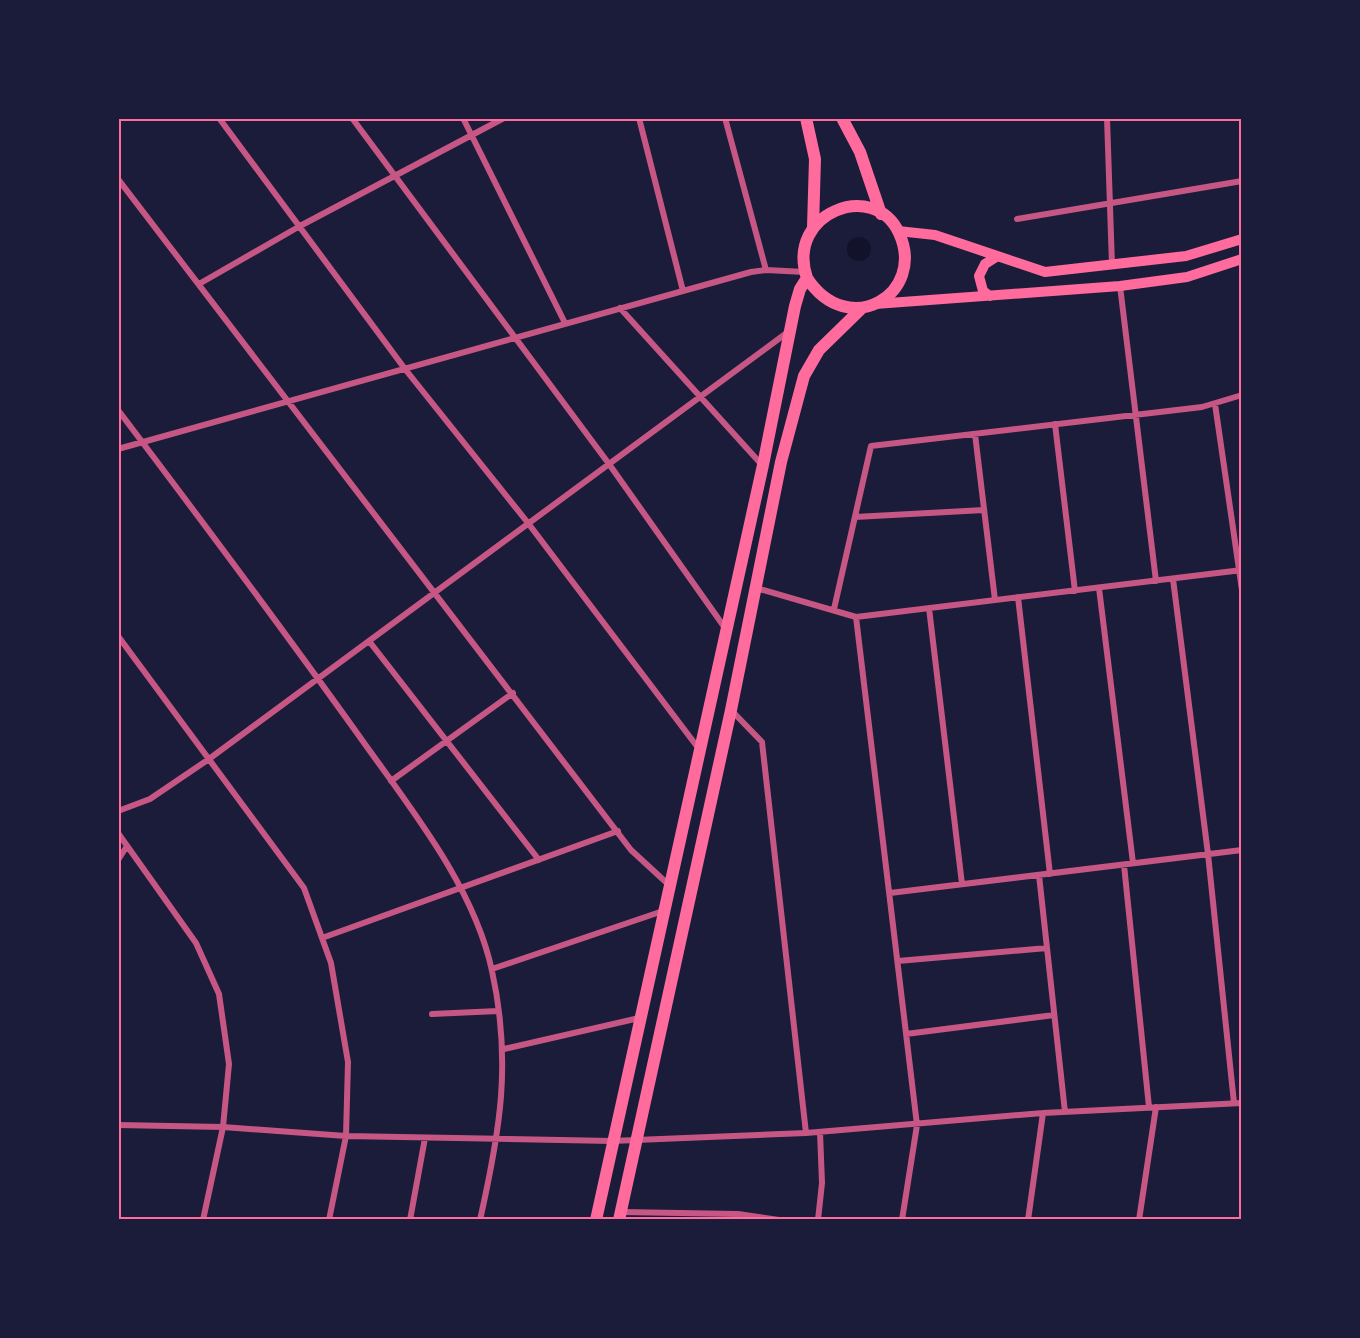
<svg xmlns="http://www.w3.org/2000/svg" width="1360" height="1338" viewBox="0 0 1360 1338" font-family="'Source Serif 4',serif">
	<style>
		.water { fill: #12122b }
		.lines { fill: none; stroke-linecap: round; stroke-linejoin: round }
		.minor { stroke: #c65784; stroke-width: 6 }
		.primary { stroke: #ff6b9d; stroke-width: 10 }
		.trunk { stroke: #ff6b9d; stroke-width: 12 }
		.neatline { fill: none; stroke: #ff6b9d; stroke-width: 2 }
	</style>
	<rect width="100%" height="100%" fill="#1b1b3a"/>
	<path class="water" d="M847 249a12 12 0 1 1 24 0a12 12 0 1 1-24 0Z"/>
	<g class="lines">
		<path class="minor" d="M219,118l186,251 123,154 171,226
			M352,118l257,346 116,164
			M463,118l102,205
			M639,118l44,173
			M725,118l41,152
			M1107,118l5,147
			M118,179l513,671 38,35
			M1017,219l225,-38
			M199,284l101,-58 204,-108
			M1120,286l36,295
			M620,308l142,157
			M1215,404l27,186
			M118,410c81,107 161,214 239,323 50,71 117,152 135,238 20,91 8,160 -12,249
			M1055,424l20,167
			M975,434l20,166
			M118,449l633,-177 15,-2 39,2
			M855,517l129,-7
			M1173,579l35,275 26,249
			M756,588l100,29 61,508 -15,95
			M1099,588l34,275
			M1018,597l32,277
			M929,608l33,276
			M834,609l37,-163 331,-39 40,-12
			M856,617l386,-47
			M118,636l186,252 27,75 17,99 -2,74 -17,84
			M369,641l170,219
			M731,710l31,32 44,391
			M391,781l122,-88
			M118,811l32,-12 59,-40 579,-427
			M118,833l78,110 23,51 10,70 -6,63 -20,93
			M118,860l9,-14
			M1124,865l25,242
			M1039,875l26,237
			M890,893l352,-43
			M322,938l296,-107
			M898,961l149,-13
			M492,969l171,-58
			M432,1014l66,-3
			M906,1034l148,-19
			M504,1049l135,-31
			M118,1125l105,2 123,9 266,5 194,-8 237,-20 199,-10
			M621,1212l117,2 41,6
			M410,1220l15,-82
			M818,1220l4,-37 -2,-51
			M1028,1220l15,-107
			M1139,1220l17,-113"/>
		<path class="primary" d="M898,231l37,4 110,37 141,-16 56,-17
			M990,296l-7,-5 -4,-15 6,-12 11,-7
			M875,304l245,-18 67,-9 55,-18"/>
		<path class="trunk" d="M806,118l9,41 -2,68
			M842,118l18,34 21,62
			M596,1220l167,-755 32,-159 5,-17 7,-11c-22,-65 67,-99 92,-45 28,61 -51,108 -92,45
			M619,1220l112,-510 50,-248 23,-86 15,-26 43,-42"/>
	</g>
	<rect width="1360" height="1338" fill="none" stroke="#1b1b3a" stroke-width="240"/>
	<rect x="120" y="120" width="1120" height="1098" class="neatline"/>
</svg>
